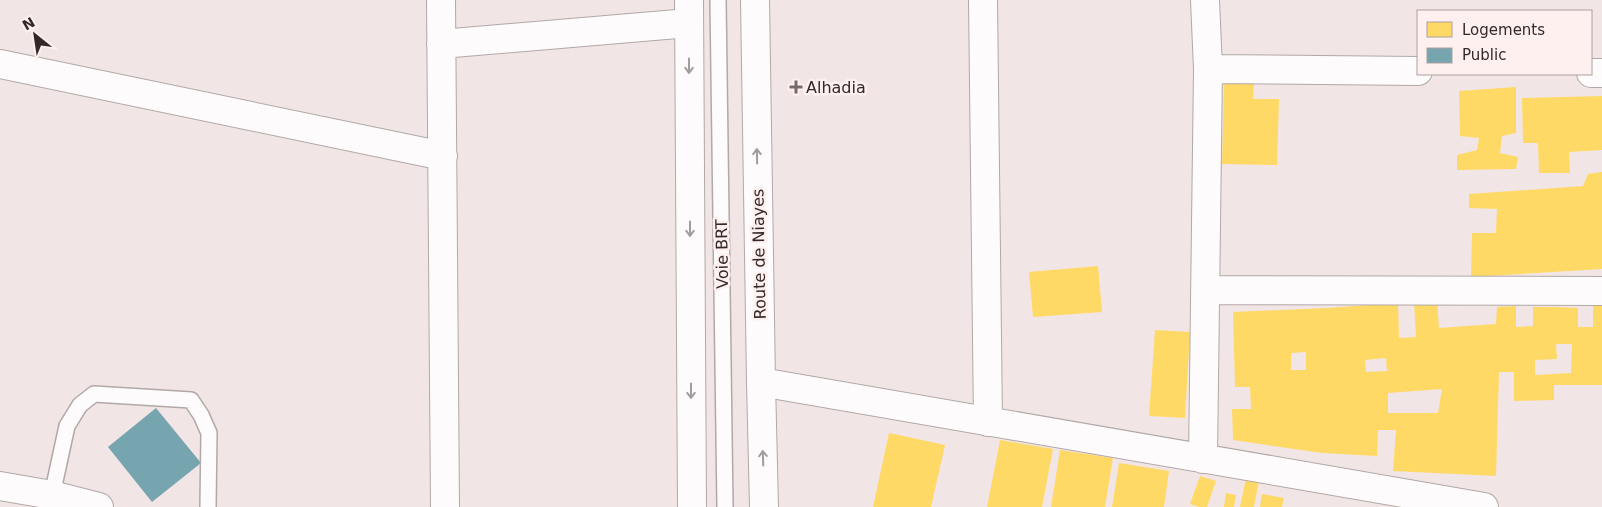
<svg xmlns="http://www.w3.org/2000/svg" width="1602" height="507" viewBox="0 0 1602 507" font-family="'DejaVu Sans',sans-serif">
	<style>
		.homes { fill: #ffd966; fill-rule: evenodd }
		.public { fill: #76a5af }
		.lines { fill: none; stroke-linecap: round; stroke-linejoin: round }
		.service-casing { stroke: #b2a8a8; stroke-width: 18 }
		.minor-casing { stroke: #b2a8a8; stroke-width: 30 }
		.primary-casing { stroke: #b2a8a8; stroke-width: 30 }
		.service { stroke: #fdfbfb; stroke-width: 15 }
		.minor { stroke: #fdfbfb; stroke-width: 28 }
		.primary { stroke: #fdfbfb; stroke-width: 28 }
		.oneway { stroke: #a29c9c }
		.poi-dot { fill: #756b6b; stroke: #fef0ef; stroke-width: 2 }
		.labels { text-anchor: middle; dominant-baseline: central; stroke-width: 5; stroke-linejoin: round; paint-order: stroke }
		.poi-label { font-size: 16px; fill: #322929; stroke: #fef0ef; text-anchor: start }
		.street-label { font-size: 16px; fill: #322929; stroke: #fef0ef }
	</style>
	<rect width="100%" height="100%" fill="#f2e5e5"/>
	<path class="homes" d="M1224,82l30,1 -1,16h26l-2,66 -55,-1z
		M1516,87v46l-14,3 -2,17 18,4 -2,12 -59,1v-15l20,-5 2,-12 -19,-2 -1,-45z
		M1602,96v54l-33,2 1,21h-31l-1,-30h-15l-1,-45z
		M1602,172v97l-131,8 1,-44h24l1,-24 -28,-1v-14l114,-8 5,-12z
		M1098,266l4,46 -69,5 -4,-45z
		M1437,301l2,27 57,-4 1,-17 19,-1v21l17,-1v-19h22l23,1v19h15v-21h9v79h-48v15l-40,1v-29h-15l-3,104 -103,-5 3,-41h-18l-1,26 -55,-3 -89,-13 -1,-31h19l-1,-22h-15l-2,-75 94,-4 71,-5 1,35 17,-1 -2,-34zM1556,344h16l-1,29 -36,2v-15l22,-1zM1306,352v18h-15v-17zM1386,358l1,13 -21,1 -1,-12zM1442,389l-4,24h-50v-20z
		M1155,330l35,2 -5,86 -36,-2z
		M889,433l56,12 -14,62h-58z
		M1000,440l53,9 -11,58h-55z
		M1060,450l53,8 -8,49h-54z
		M1119,463l50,8 -5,36h-52z
		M1200,476l16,5 -9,26h-8l-9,-3z
		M1246,478l13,3 -5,26h-14z
		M1226,493l10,2 -2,12h-10z
		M1262,494l22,4 -2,9h-22z"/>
	<path class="public" d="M156,408l45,55 -49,39 -44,-55z"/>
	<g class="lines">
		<g class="service-casing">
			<path id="service" d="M718,0l7,507
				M52,495l15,-69 13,-21 14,-11 97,6 10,15 8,18 -1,74"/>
		</g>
		<g class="minor-casing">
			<path id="minor" d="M441,0l4,507
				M983,0l5,422
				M441,44l248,-21
				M0,64l443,92
				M1208,69l210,2
				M1591,73h11
				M1205,290l397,1
				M761,382l723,125
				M1203,459l5,-390 -3,-69
				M0,486l52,9 47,12"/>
		</g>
		<g class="primary-casing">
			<path id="primary" d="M689,0l3,507
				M755,0l6,382 3,125"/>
		</g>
		<use href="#service" class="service"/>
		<use href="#minor" class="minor"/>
		<use href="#primary" class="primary"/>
	</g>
	<defs><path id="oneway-shaft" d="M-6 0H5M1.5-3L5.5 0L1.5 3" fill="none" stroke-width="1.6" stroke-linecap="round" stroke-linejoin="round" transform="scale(1.25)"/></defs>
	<g class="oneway">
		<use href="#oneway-shaft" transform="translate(689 66) rotate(90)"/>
		<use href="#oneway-shaft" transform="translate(757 156) rotate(-91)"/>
		<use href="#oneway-shaft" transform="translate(690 229) rotate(90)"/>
		<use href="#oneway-shaft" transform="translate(691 391) rotate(90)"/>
		<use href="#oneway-shaft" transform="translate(763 458) rotate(-92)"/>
	</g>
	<path class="poi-dot" d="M793.5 79.5h5v5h5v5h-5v5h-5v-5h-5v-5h5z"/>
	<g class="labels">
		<g class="poi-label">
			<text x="806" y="87">Alhadia</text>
		</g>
		<g class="street-label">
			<text transform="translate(722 254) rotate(-91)">Voie BRT</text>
			<text transform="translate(759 254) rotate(-91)">Route de Niayes</text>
		</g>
	</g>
	<rect x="1417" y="10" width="175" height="65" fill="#fef0ef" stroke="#aca0a0"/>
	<rect x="1427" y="22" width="25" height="15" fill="#ffd966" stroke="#aca0a0"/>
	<text x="1462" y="35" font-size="15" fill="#322929">Logements</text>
	<rect x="1427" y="48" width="25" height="15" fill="#76a5af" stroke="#aca0a0"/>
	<text x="1462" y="60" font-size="15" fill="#322929">Public</text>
	<g transform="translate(35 35) rotate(330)" stroke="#fef0ef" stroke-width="4" paint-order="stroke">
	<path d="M0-4L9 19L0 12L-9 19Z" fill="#322929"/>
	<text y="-8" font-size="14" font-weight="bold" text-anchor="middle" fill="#322929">N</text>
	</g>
</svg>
